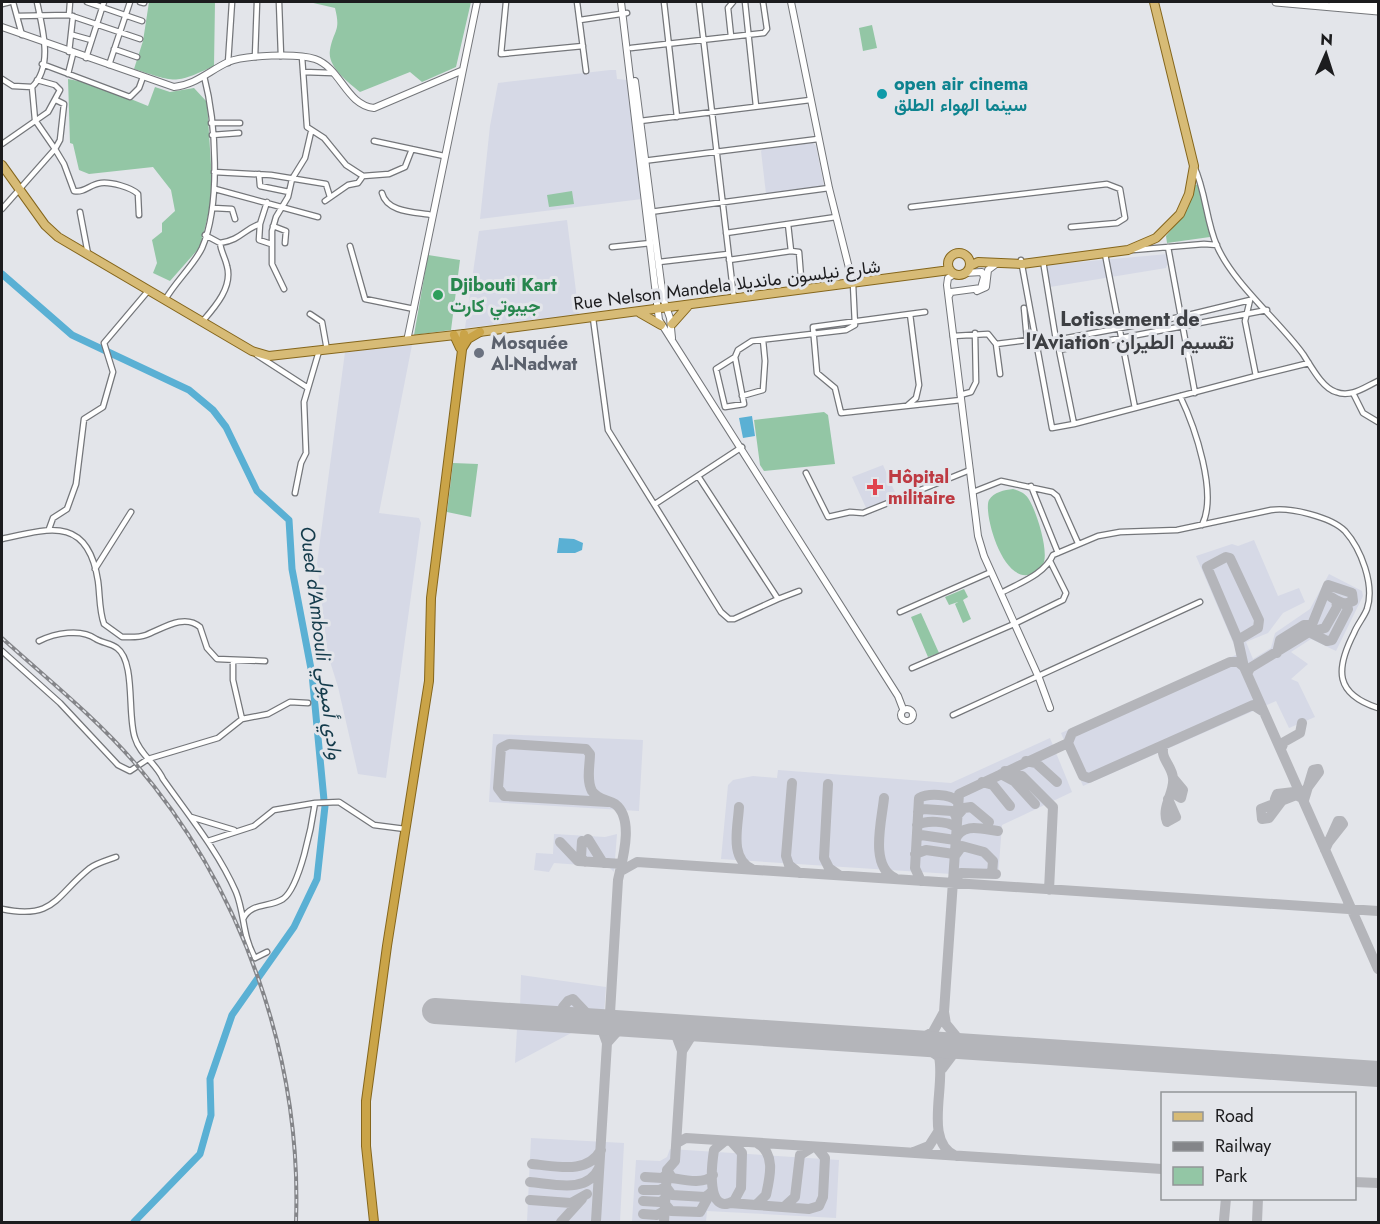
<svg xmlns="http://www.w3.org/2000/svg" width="1380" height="1224" viewBox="0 0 1380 1224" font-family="Jost,Vazirmatn,sans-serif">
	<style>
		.built { fill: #d6d9e6 }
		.green { fill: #93c6a5 }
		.water { fill: #5ab0d4 }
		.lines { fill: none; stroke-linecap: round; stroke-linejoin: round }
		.river { stroke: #5ab0d4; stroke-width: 7 }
		.taxiway { stroke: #b4b5ba; stroke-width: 10 }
		.runway { stroke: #b4b5ba; stroke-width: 26 }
		.minor-casing { stroke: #74767a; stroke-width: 7 }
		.tertiary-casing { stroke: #74767a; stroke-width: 8 }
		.secondary-casing { stroke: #74767a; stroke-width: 9 }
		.primary-casing { stroke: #85661c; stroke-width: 10 }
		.trunk-casing { stroke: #85661c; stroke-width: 10 }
		.minor { stroke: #fff; stroke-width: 4.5 }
		.tertiary { stroke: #fff; stroke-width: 6 }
		.secondary { stroke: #fff; stroke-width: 7 }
		.primary { stroke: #d7bb76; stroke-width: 8 }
		.trunk { stroke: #caa448; stroke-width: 8 }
		.rail-casing { stroke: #848589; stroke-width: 4 }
		.rail { stroke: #e3e5ea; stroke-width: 1.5; stroke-dasharray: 4.5; stroke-linecap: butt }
		.culture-dot { fill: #0f9aa8; stroke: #e3e5ea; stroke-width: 2 }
		.leisure-dot { fill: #2e9e5b; stroke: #e3e5ea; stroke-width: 2 }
		.worship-dot { fill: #6b7280; stroke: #e3e5ea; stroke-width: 2 }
		.health-dot { fill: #e0444e; stroke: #e3e5ea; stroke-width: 2 }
		.labels { text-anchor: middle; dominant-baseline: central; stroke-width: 6; stroke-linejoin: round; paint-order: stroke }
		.culture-label { font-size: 18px; font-weight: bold; fill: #0d838f; stroke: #e3e5ea; text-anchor: start }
		.leisure-label { font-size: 18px; font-weight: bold; fill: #27864d; stroke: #e3e5ea; text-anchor: start }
		.street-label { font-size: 18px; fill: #1c1c1e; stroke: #e3e5ea }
		.worship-label { font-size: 18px; font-weight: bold; fill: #5b616d; stroke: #e3e5ea; text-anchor: start }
		.health-label { font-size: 18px; font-weight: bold; fill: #be3a42; stroke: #e3e5ea; text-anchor: start }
		.neighbourhood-label { font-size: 20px; font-weight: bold; fill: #3d3f43; stroke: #e3e5ea }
		.water-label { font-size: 20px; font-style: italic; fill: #143b4b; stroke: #e3e5ea }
	</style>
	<rect width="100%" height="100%" fill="#e3e5ea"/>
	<path class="built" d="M610,70h6l1,9 10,1 15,119 -162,20 10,-93 8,-43z
		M813,143l3,3 8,40 -58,8 -5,-43 2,-2z
		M567,220l12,95 -114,13 14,-97z
		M1168,254l1,6 -3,8 -116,19 -4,-22z
		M412,345l-33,168 40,5 2,5 -35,255 -28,-4 -20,-87 -10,-32 -11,-92 28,-211z
		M883,465l14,32 -30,13 -15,-33z
		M1254,540l24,56 21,-8 6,14 -22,11 -15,20 -22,9 7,17 18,-11 4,-15 35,-24 19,-35 33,17 1,5 -27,55 -25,-12 -20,13 17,12 -17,15 7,3 17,35 -26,11 -13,-27 -193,85 -22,-53 177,-79 -42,-98 36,-12 6,2z
		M493,734l150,6 -4,71 -150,-9z
		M1050,738l22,54 -70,33 -4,52 -277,-18 7,-74 5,-5 20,-4 24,2 1,-8 173,13z
		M554,834l51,3 12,-3 -3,38 -5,-5 -55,-4 -5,9 -15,-2 2,-17 17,1z
		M521,975l85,12 -2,27 -84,-6z
		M517,1029l56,3 -58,31z
		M531,1138l93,5 -4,79h-93z
		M670,1149l169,11 -3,58 -129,-7 -1,11h-74l4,-62 24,1 7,-4z"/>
	<path class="green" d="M149,2h66l-1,64c-41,19 -38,16 -80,3l9,-28z
		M309,2h162l-15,65 -34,15 -12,-10 -50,20c-12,-10 -33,-25 -30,-42 4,-21 11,-18 5,-42z
		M872,25l5,23 -14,3 -4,-23z
		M68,79l26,5 54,22 7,-19 15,5 24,-4 13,14 6,94 -13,51 -30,34 -17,-8 4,-10 -5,-23 10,-8v-9l13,-12 -4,-21 -18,-23 -64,7 -10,-4 -6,-26 -3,-1z
		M1200,184l10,53 -43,6 -1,-7 21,-26 8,-25z
		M572,191l2,13 -25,3 -2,-12z
		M428,255l32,5 -9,70 -37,5z
		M824,412l4,3 7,49 -71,7 -4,-6 -6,-45z
		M453,463l25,1 -7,53 -24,-5z
		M1013,489c6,2 11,3 15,9 8,11 23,58 14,68 -34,38 -60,-53 -53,-66 5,-8 15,-10 24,-11z
		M964,589l4,8 -5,3 8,19 -8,4 -8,-19 3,-2 -9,3 -4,-8z
		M921,613l18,40 -11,4 -17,-40z"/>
	<path class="water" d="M752,416l3,20 -12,2 -4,-20z
		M559,538l15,1 9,4 -1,7 -7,3h-18z"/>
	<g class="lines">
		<path class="river" d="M2,274l70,61 117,55 24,20 13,17 31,64 32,29 3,49 20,105 12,126
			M134,1222l66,-68 11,-39 -1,-36 22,-64 62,-88 23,-48 8,-73"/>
		<path class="taxiway" d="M1309,632l18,9 5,-1 16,-31 -3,-5 -9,-4
			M1310,632l15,-4 12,-21 -1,-7 -5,-3
			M1238,640l20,-12 1,-8 -29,-62 -4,-1 -19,10 31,73 6,27 134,302
			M1277,653l3,-13 24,-15h5l2,5
			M1244,667l-6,-5h-8l-158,71 -4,10 15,33 6,2 164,-73 11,7
			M1247,674l3,-6 59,-36 19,-47 24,8 1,8 -8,3
			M1164,745c-5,13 8,20 9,33 2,14 -12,29 -6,44l9,-5 -8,-18
			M1281,749l3,-7 16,-9 2,-10
			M1026,761l10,2 21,19
			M1005,771l17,5 31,31 -4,83
			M1001,774l13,7 21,23
			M1173,778l10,12 -2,8 -5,-3z
			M982,782l11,3 17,21
			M792,783l-6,73 3,9 10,8
			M828,784l-4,74 5,10 10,7
			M1301,795l-7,-3 -17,2 -2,5 6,3 -12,16 -7,1 -1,-10 35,-14 6,3
			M884,798c-2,22 -15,68 11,80
			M1304,800l9,-30 5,-1 1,3 -14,19
			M608,802l-104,-6 -6,-8 3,-40 8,-4 77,5 4,5c0,11 -4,26 2,37 6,9 15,8 23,13 20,15 7,57 3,76l-8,133 6,10
			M739,807c-1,20 -10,51 13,62
			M918,812l5,-3 29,2 4,4
			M956,817l8,-9 7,-1 18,15
			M917,825c9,-5 30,-4 39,2
			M917,838l4,-3 34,5c7,-18 27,-11 43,-9
			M588,839l15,24
			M582,841l-1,16 4,5
			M560,842l18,19 44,3
			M1325,850l13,-29h3l2,3 -15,19
			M915,854l11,-4 28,4
			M954,857l8,-11 22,6 9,9 -1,13
			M621,871l16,-9 741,49
			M921,881l-6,-13 4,-70c9,-5 31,-4 38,3
			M952,882l9,-9 35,1
			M944,1012l15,-218 109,-51
			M567,1020l-4,-13 5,-6 5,-2 18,19 9,4
			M593,1022l9,7 5,14 -11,178
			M607,1043l17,-19
			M913,1043l20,-11 11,-20 2,12 18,22
			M921,1044l18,13c7,29 -16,85 17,99
			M682,1051l10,-16 14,-6
			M942,1069l12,-16 16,-6
			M1371,1074l7,-1
			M725,1141l-11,9c-2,13 -9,67 20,51l7,-13 1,-35 -11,-12
			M677,1143l9,-5 476,31
			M914,1152l15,-6 9,-14
			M532,1164c24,2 55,11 69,-14
			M667,1170l5,8c12,2 33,7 41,-3
			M645,1177l17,1 4,-3
			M530,1182c24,2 57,12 69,-14
			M1354,1182l24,1
			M643,1190h16l7,-3 6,8 33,2 7,-5
			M530,1200l41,3 16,-9
			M643,1201l17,1 5,-3
			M730,1203l26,2 10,-10c4,-18 10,-42 -9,-52
			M665,1204l6,7 29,1 11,-20
			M756,1205l53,4 10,-3 4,-9 2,-39 -9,-11
			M784,1207l11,-10 5,-42 13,-8
			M643,1214l14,1 7,-4
			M1224,1220l2,-22
			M561,1222l21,-23
			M664,1222l3,-52 8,-9 7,-110 -6,-16 -11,-9
			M1257,1222l1,-24"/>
		<path class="runway" d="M435,1011l943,63"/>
		<g class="minor-casing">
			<path id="minor" d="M13,2l9,33
				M87,2l55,19
				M140,2l4,1
				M279,2l2,54
				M506,2l-5,52 82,-8
				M577,2l9,69
				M664,2l13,115
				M699,2l35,297
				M745,2l11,104
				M2,4l8,-2
				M69,15l1,-13
				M17,16l52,-1 71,24
				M580,20l47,-7
				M73,35l18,5
				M731,36l-3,-28 5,-6
				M631,48l133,-15 3,-4 -4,-27
				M114,49l23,8
				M69,52l4,-36
				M255,57l2,-55
				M302,57l5,70 17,11 22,27 17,11 26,-2 16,-7 7,-18
				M86,58l18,-56
				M228,63l4,-61
				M42,64l88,33 9,-9 4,-11
				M109,65l21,-63
				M303,72l30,1
				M68,74l5,-20
				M2,79l11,7 19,1c22,-21 10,-60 5,-85
				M56,100l8,4 -4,36 -5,9 9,15 10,27c11,2 16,-7 27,-8 10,-1 30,4 37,11l1,21
				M640,121l170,-21
				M211,123h29
				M212,135l27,-2
				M374,141l70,15
				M2,144l46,-32 12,-22 -5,-5 -18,-5
				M643,161l175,-22
				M1194,166c12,26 12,55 23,80 16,37 61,74 86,108 8,12 19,34 33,38 15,6 29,-5 42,-11
				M214,172l57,3 55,9 4,13
				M259,174l1,12 29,6
				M215,189l103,28
				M382,193c5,20 34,19 50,22
				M325,201l23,-16 10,-2 5,-7
				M911,207l196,-23 13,5 5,29 -8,5 -46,4
				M213,208l19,1 3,10
				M2,209l53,-60 -20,-29 -3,-33
				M80,212l8,42
				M650,212l179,-24
				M260,224l-1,16 12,4
				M273,226l13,5 -1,12
				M726,233l110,-16
				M205,235l15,8c21,-3 24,-14 40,-19l7,-22
				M350,246l15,53 49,10
				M612,247l39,-4
				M1168,247l27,146
				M1133,250l71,-6 13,1
				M791,251l8,1 3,38
				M1105,254l30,154 121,-32 -11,-55 5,-21
				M729,260l62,-9 -3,-27
				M1021,260l31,168 22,-4
				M1043,261l13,79 124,-23 70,-17
				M659,262l69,-8
				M284,289l-12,-25v-33l4,-14 12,-20 4,-18 13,-21 6,-26
				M165,300c10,-18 29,-35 37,-52 19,-44 14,-126 2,-172
				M310,314l12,8 5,28
				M910,314l15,-2
				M593,318l15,112 113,182 8,7h5l44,-20
				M202,322c13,-15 31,-35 25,-56 -2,-9 -6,-14 -7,-23
				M953,336l35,-2 8,10 4,30
				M996,344l31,-4 -3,-32
				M257,355l51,33
				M735,357l-19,12 9,38 19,-3 -9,-47 3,-7 14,-9 94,-11 9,-5 -2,-41
				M1256,376l53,-13
				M1353,393l10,20 15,9
				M960,395l11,-3 5,-10 -1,-49
				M742,396l21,-6 2,-29 -2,-21
				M1180,396c15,31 38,98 22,129
				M908,405l8,-7 3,-13 -9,-71 -97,13 4,46 18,15 6,25 120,-13
				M1135,408l-61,16 -15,-74 208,-40
				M806,473l22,44 22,-5 13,1 107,-43
				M698,476l80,123 21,-8
				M1031,486l27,67
				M973,492l28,-11 51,11 5,4 21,47
				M295,493l6,-30 5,-10 -2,-51 15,-51
				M655,504l87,-57
				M49,529l4,-11 14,-9 9,-25 8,-65 19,-12 10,-35 -9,-29 44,-52
				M2,539c48,-11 86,-23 96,42 2,14 1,29 6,43l18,13c8,0 16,1 24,-2 16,-6 38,-22 54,-8l7,21 10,11 48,2
				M95,569l36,-57
				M1001,593c18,-10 43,-18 52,-38l45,-19 22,-4 57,-2 94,-20c19,-3 60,7 74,21 16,18 30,54 22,78 -3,8 -10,16 -13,24 -19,37 -19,61 24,75
				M900,612l91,-40
				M39,641c16,-8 42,-13 57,-2 6,4 15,4 21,9 19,14 10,68 18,90 5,17 21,25 28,41 26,37 55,72 73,113 9,23 6,43 19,66l12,-6
				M2,651l58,52 58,62 12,6 18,-12 70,-21 24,-19 26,-5 22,-12 18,1
				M233,661v19l9,39
				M912,668l102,-44 49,-24 3,-7 -16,-32
				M953,715l247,-113
				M191,817l43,13
				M208,841l46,-15 20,-16 41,-7 24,-1 35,23 31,4
				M2,909c53,11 53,-13 88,-41 7,-5 18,-8 26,-11
				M243,919c8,-17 26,-11 40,-20 17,-12 29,-75 32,-96"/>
		</g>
		<g class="tertiary-casing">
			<path id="tertiary" d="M621,2l38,318 239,376 5,13
				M791,2l38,186 24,96
				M2,27l172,60c21,-2 35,-16 54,-25 17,-7 70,-9 87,-3 26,9 31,46 59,49l87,-37
				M635,81l28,217 7,20 2,20
				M955,274l-7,4 -1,7 31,251 6,20 55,122 11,30
				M977,291l9,-4 2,-17 8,-6
				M949,296l2,-4 30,-4 3,-11 -2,-5 -18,1
				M407,341l70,-339
				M901 715a6 6 0 1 1 12 0a6 6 0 1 1-12 0Z"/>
		</g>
		<g class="secondary-casing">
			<path id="secondary" d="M1276,2l102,9
				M1333,2l45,4"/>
		</g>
		<g class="primary-casing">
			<path id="primary" d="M2,165l43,60 13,12 194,114 17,5 195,-22 486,-64
				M948 264a11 11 0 1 1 22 0a11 11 0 1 1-22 0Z
				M970,266l8,-4 44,2 106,-14 28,-12 24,-24 9,-20 5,-28 -40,-164
				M640,313l21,12
				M672,324l16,-18"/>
		</g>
		<g class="trunk-casing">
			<path id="trunk" d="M454,335l6,13
				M463,347l5,-8 12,-7
				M374,1222l-8,-76v-45l21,-155 42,-265 2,-83 33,-264"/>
		</g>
		<use href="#minor" class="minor"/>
		<use href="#tertiary" class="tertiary"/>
		<use href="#secondary" class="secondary"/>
		<use href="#primary" class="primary"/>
		<use href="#trunk" class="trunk"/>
		<g class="rail-casing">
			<path id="rail" d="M2,638c44,40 92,78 132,124 108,125 168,295 162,460"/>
		</g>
		<use href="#rail" class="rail"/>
	</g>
	<circle class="culture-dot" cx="882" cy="94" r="6"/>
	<circle class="leisure-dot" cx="438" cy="295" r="6"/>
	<circle class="worship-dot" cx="479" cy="353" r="6"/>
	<path class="health-dot" d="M872 478h6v6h6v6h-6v6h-6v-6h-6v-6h6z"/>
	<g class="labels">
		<g class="culture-label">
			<text x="894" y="84">open air cinema<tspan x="894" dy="21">سينما الهواء الطلق</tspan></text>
		</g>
		<g class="leisure-label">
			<text x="450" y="285">Djibouti Kart<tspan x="450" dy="21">جيبوتي كارت</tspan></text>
		</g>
		<g class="street-label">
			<text transform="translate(727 285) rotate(-7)">Rue Nelson Mandela شارع نيلسون مانديلا</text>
		</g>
		<g class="worship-label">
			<text x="491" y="343">Mosquée<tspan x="491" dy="21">Al-Nadwat</tspan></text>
		</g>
		<g class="health-label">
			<text x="888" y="477">Hôpital<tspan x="888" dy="21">militaire</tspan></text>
		</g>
		<g class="neighbourhood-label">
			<text x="1130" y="319">Lotissement de<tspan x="1130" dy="23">l'Aviation تقسيم الطيران</tspan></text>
		</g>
		<g class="water-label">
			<text transform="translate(321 643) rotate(83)">Oued d'Ambouli وادي أمبولي</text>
		</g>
	</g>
	<rect width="1380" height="1224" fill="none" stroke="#1c1c1e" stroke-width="6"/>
	<rect x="1161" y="1092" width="195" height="108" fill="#e3e5ea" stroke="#939598" stroke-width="1.5"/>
	<rect x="1173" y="1112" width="30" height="9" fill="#d7bb76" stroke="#939598" stroke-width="1.5"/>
	<text x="1215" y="1122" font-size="18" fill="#1c1c1e">Road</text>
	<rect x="1173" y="1142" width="30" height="9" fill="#848589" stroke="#939598" stroke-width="1.5"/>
	<text x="1215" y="1152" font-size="18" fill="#1c1c1e">Railway</text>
	<rect x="1173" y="1167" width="30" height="18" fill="#93c6a5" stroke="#939598" stroke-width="1.5"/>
	<text x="1215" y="1182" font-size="18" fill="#1c1c1e">Park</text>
	<g transform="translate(1326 54) rotate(3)" stroke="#e3e5ea" stroke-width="4.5" paint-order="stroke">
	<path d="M0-4.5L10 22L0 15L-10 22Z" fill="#1c1c1e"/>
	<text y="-9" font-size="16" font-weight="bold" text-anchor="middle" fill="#1c1c1e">N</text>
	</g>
</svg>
